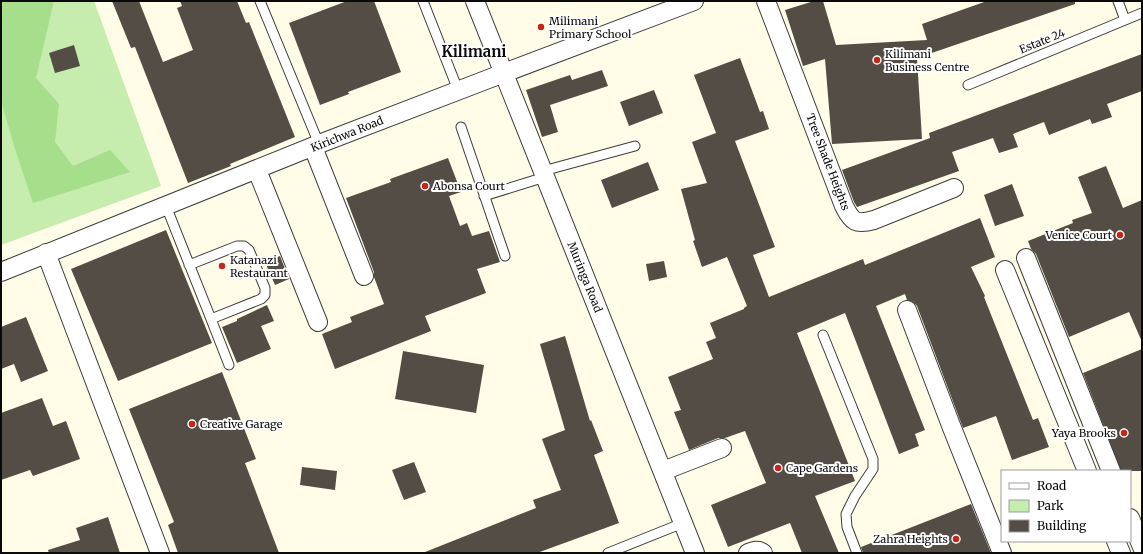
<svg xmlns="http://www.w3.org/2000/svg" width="1143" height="554" viewBox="0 0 1143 554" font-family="Merriweather,serif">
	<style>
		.green { fill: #c6ecae }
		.forest { fill: #a6de8c }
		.building { fill: #534d45 }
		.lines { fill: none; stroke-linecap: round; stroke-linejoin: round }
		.service-casing { stroke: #3d3d3d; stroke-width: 11 }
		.minor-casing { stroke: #3d3d3d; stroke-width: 20 }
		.service { stroke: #fff; stroke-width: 9 }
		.minor { stroke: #fff; stroke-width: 18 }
		.poi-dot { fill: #c42618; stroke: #fff; stroke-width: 1.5 }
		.labels { text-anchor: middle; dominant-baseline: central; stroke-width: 4; stroke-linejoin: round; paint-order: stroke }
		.poi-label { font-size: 11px; fill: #0a0a0a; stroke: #fff; text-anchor: start }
		.street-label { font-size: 11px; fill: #0a0a0a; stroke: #fff }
		.district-label { font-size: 15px; font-weight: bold; fill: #0a0a0a; stroke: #fff }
	</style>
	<rect width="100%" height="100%" fill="#fffde7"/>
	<path class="green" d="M1,1h93l67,185 -160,59z"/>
	<path class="forest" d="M1,1h53l-18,77 23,26 -4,38 18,24 37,-16 20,22 -97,31 -18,-54 -14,-48z"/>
	<path class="building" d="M112,1h27l24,61 30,-12 -16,-42 5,-2 -2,-5h57l9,22 3,-1 46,115 -65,27 1,2 -43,17 -53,-136 -4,1z
		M347,1h27l27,71 -53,20 1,2 -29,11 -31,-82z
		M814,1h9l13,44 91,-5 -5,-16 65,-23h88v3l-158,54 5,81 -90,5 -7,-85 -22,7 -18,-56z
		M74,45l6,21 -25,7 -6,-20z
		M1142,54v37l-35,13 5,13 -20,7 -2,-5 -41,16 -5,-13 -31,12 5,13 -19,6 -6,-15 -41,14 7,19 -102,36 -3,-5 -12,-32 88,-32 -1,-5z
		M740,58l20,54 3,-1 6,18 -34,12 40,106 -22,8 16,42 94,-38 2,6 115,-47 15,39 -24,10 14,29 -1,1 49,123 5,-2 11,29 -37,13 -16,-44 -33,12 -46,-122 -4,-4 -6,-2 -2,-6 -29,12 49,124 -10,4 4,12 -20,8 -54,-141 -48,20 58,148 -40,15 24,57h-37l-12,-30 -62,24 -17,-42 55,-22 -21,-52 -20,7h-7l-29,12 -15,-38 7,-2 -13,-33 45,-18 -7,-17 10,-4 -6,-15 34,-14v-1l3,-2 -20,-49 -25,10 -9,-26 2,-1 -14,-51 26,-6 -15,-41 24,-9 -22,-58z
		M602,70l6,16 -58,19 8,27 -16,5 -16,-47 44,-15 2,5z
		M654,90l9,23 -34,13 -9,-24z
		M448,158l13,34 -12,4 11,30 7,-3 5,13 17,-5 11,31 -23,7 9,24 -61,23 6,15 -96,38 -13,-35 30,-12 -2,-5 34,-13 -10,-27v-5l-28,-74 45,-16 -1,-3z
		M648,162l11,28 -47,18 -11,-28z
		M1106,166l17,42 19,-8v142l-13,-30 -60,25 -33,-83 -5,-5 -3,-8 45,-18 -1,-3 20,-7 -14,-36z
		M1012,184l12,32 -29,10 -11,-31z
		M166,230l46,113 -94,38 -47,-112z
		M280,256l9,23 -14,6 -10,-23z
		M664,261l3,16 -18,4 -3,-17z
		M267,305l7,16 -13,5 10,23 -34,14 -15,-36 15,-6v-2z
		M26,317l22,54 -27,11 -7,-18 -13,5v-42z
		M565,336l25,85 1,-1 12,31 -9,4 25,68 -82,30h-112v-1l111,-44 -3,-8 28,-10 -19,-51 23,-9 -25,-86z
		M1142,349v122h-21l-38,-98z
		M403,351l81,14 -8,48 -81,-14z
		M222,372l34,87 -11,4 34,90h-101l-10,-28 6,-3 -45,-113z
		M42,398l11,28 13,-5 14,38 -47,17 -3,-6 -29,10v-67z
		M414,462l12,30 -22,8 -12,-30z
		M302,467l35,4 -2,19 -35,-5z
		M971,504l20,49h-128l-2,-6z
		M108,517l12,36h-71l-1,-3 32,-10 -4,-12z"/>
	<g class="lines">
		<g class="service-casing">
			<path id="service" d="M260,1l59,143
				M423,1l35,89
				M1118,1l7,19
				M968,85l174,-72
				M461,127l44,129
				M543,171l92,-25
				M484,196l61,-19
				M166,206l45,113 50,-20 4,-4v-7l-16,-38 -5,-4h-7l-48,19
				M211,319l18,46
				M823,335l50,124v10l-18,27 -9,18 1,13 10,26
				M608,553l75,-30"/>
		</g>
		<g class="minor-casing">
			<path id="minor" d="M475,1l220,552
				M766,1l78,205c8,16 12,19 30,14l80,-32
				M313,147l51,129
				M257,170l61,152
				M46,253l114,300
				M1026,258l85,213
				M1005,270l82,201
				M1,272l318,-128 185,-71 190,-72
				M907,310l45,118 50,125
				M663,471l59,-23
				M1130,518l12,29
				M1116,541l5,12
				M748,553c5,-2 10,-4 15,0"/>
		</g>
		<use href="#service" class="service"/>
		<use href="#minor" class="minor"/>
	</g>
	<g class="poi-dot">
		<circle cx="541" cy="27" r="4"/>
		<circle cx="877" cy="60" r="4"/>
		<circle cx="425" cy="186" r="4"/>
		<circle cx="1120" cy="235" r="4"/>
		<circle cx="222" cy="266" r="4"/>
		<circle cx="192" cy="424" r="4"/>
		<circle cx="1124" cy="433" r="4"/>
		<circle cx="778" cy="468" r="4"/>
		<circle cx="956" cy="539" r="4"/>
	</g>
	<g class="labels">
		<g class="poi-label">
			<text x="549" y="21">Milimani<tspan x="549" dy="13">Primary School</tspan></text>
			<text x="885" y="54">Kilimani<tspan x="885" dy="13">Business Centre</tspan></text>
			<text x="433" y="186">Abonsa Court</text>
			<text x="1112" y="235" text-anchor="end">Venice Court</text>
			<text x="230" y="260">Katanazi<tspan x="230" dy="13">Restaurant</tspan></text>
			<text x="200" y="424">Creative Garage</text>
			<text x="1116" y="433" text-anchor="end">Yaya Brooks</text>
			<text x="786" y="468">Cape Gardens</text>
			<text x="948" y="539" text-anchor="end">Zahra Heights</text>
		</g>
		<g class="street-label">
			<text transform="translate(1042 41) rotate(-22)">Estate 24</text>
			<text transform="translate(347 134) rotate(-22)">Kirichwa Road</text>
			<text transform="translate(828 162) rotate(69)">Tree Shade Heights</text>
			<text transform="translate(585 277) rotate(68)">Muringa Road</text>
		</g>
		<g class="district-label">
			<text x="474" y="51">Kilimani</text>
		</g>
	</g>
	<rect width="1143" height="554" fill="none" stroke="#0a0a0a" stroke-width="4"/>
	<rect x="1001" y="470" width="130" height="72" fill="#ffffff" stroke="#9d9d9d"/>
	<rect x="1009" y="483" width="20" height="6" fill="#ffffff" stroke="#9d9d9d"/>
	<text x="1037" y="490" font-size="12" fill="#0a0a0a">Road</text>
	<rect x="1009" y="500" width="20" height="12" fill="#c6ecae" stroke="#9d9d9d"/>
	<text x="1037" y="510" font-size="12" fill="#0a0a0a">Park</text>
	<rect x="1009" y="520" width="20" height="12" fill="#534d45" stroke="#9d9d9d"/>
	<text x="1037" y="530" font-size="12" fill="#0a0a0a">Building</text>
</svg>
